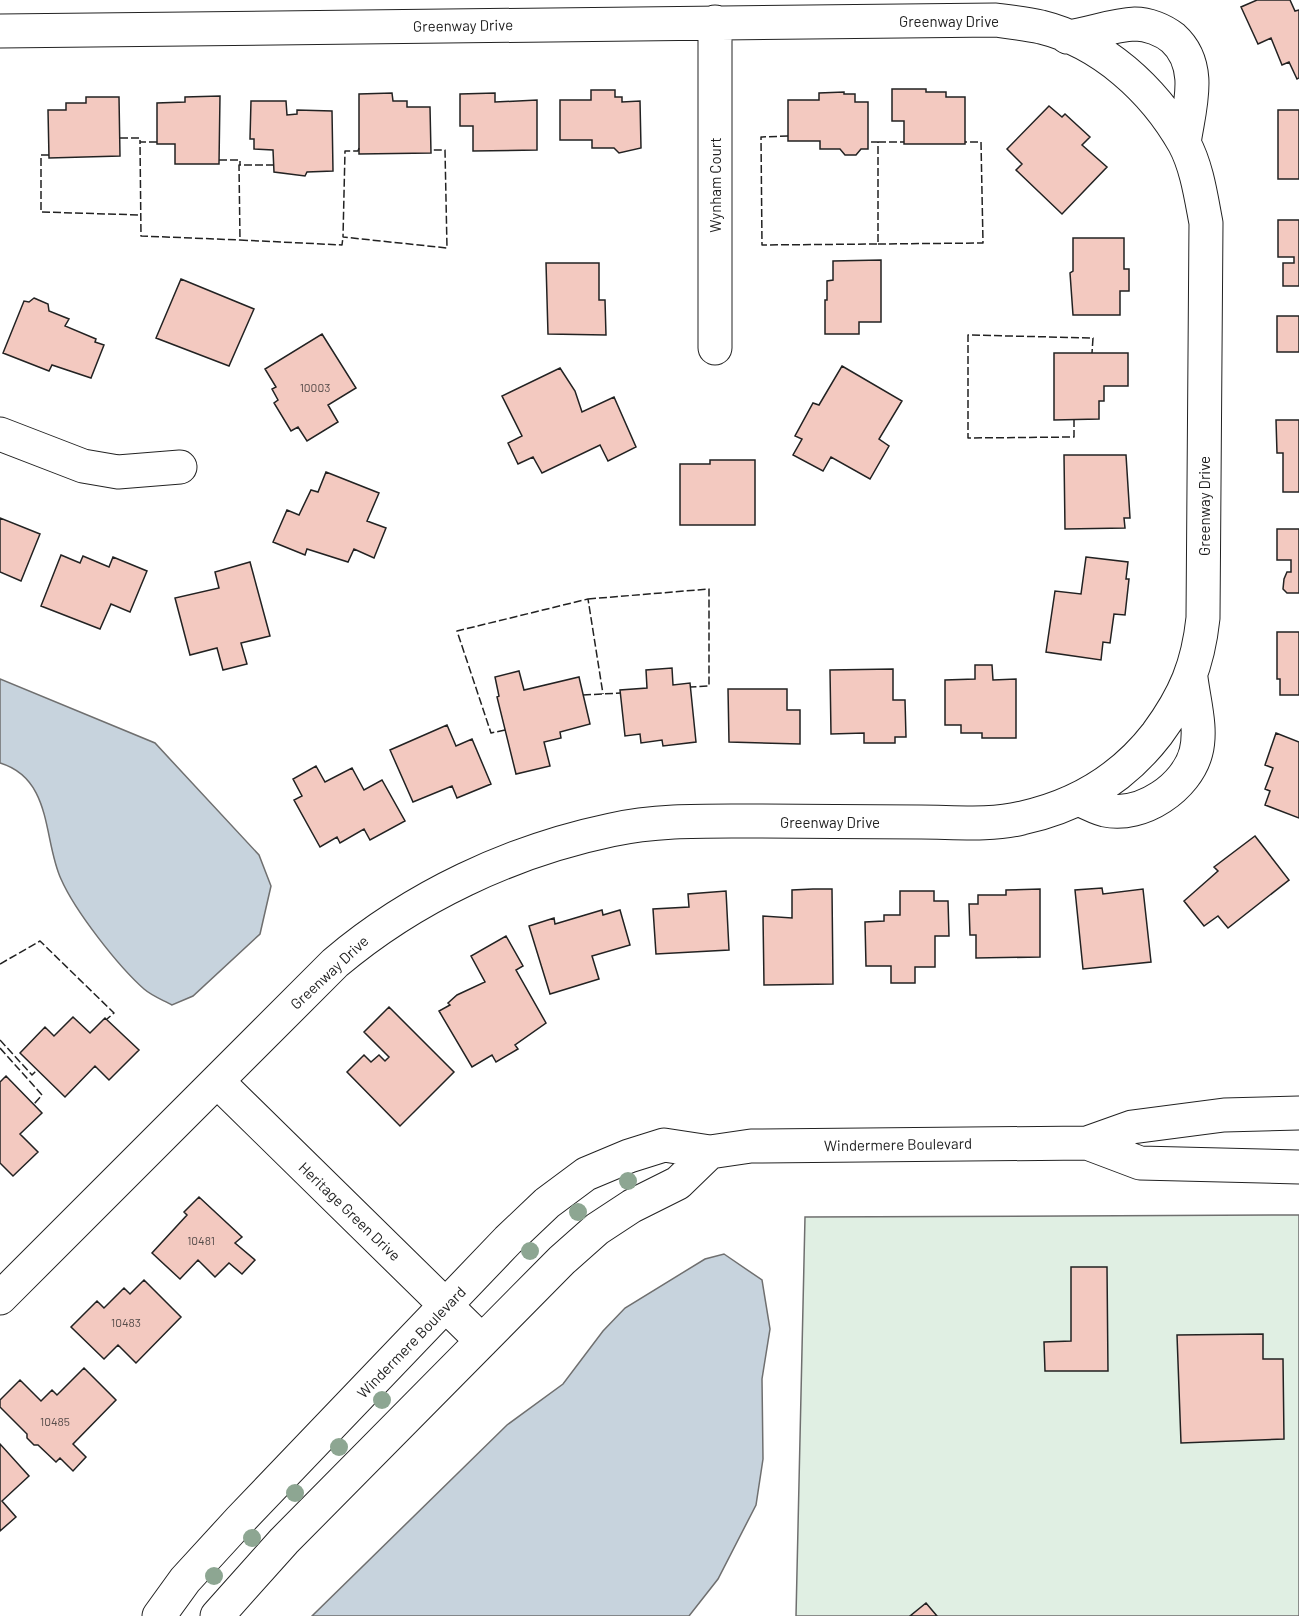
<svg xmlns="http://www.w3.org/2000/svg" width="1299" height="1616" viewBox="0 0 1299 1616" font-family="Barlow,sans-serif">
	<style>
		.green { fill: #e0efe3; stroke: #6f6f6f; stroke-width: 1.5 }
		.water { fill: #c7d3dd; stroke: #6f6f6f; stroke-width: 1.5 }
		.building { fill: #f3c9c0; stroke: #222; stroke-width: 1.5 }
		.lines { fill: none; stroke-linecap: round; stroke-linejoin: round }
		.minor-casing { stroke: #222; stroke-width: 35 }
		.minor { stroke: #fff; stroke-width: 33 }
		.fence { stroke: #222; stroke-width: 1.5; stroke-dasharray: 8 3; stroke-linecap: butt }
		.tree { fill: #8da692 }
		.labels { text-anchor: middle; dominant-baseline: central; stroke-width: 4.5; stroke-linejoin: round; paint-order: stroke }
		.number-label { font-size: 12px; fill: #564c4a }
		.street-label { font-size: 15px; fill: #222; stroke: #fff }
	</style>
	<rect width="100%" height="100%" fill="#fff"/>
	<path class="green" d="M1299,1215v401h-503l9,-399z"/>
	<path class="water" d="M0,679l155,64 104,112 12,31 -11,48 -67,62 -21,9c-9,-5 -20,-9 -28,-16 -26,-23 -69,-78 -83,-110 -18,-39 -8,-100 -61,-116z
		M724,1254l38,26 8,49 -8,50 1,80 -7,46 -38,74 -29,37h-377l195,-191 56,-41 40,-53 22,-23 80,-49z"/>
	<path class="building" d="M1257,0h33l5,11 4,-1v68l-2,1 -8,-17 -7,3 -11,-27 -13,6 -17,-37z
		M892,89h34v3h20v5h19v47h-61v-23h-12z
		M591,90h24v7h7v5l18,-1 1,47 -22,5 -5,-5h-22v-8h-32v-40h31z
		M844,92v2h11v8h13v47h-7l-5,6h-11l-5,-6h-20v-8h-32v-41h31v-7z
		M392,93l1,8h14v6h23l1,46 -72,1v-60z
		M495,93v9l42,-2v50l-64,1v-25h-13v-32z
		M220,96l-1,68h-44v-20h-18v-41l28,-1v-5z
		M86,97h33l1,59 -71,2 -1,-48h18v-7h20z
		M251,101h35l1,14 10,-1v-4l35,1 1,60 -26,1 -2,4 -31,-4 -1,-22 -19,-1v-10h-4z
		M1049,106l13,11 3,-3 25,23 -8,8 25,22 -45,47 -46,-44 6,-6 -15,-15z
		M1278,110h21v69h-21z
		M1278,220h21v66h-16v-23h11v-6h-16z
		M1073,238h51v31h5v22h-9v24h-47l-3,-42 3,-2z
		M881,260v62h-22v12h-34v-34h2v-19l6,-1v-19z
		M546,263h53v37h6l1,35 -58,-1z
		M181,279l73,30 -25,57 -73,-28z
		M34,298l14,6 1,7 20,8 -4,7 31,13 -1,3 9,3 -13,33 -39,-13 -3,6 -46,-18 21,-52 5,1z
		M1277,316h22v36h-22z
		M322,334l34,54 -28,17 10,17 -31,19 -9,-14 -7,4 -17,-28 4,-3 -6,-11 4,-2 -11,-18z
		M1054,353h74v33h-24v15h-5v18l-45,1z
		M842,366l60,35 -23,38 10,7 -19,33 -39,-22 -8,14 -30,-16 9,-16 -7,-3 18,-33 6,2z
		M560,368l15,23 7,21 32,-15 22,50 -28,14 -8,-16 -58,28 -9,-16 -15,7 -10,-21 14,-7 -20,-40z
		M1276,420h23v72h-16v-39h-6z
		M1064,455h62l4,63h-6l1,10 -60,1z
		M710,460h45v65h-75v-61h30z
		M326,472l53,21 -12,28 19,7 -12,30 -20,-9 -6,13 -41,-13 -2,6 -32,-13 14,-32 12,5 12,-25 7,2z
		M0,518l40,16 -19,47 -21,-9z
		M1277,529h22v64h-12l-4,-4 1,-10 3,-7h4v-12h-14z
		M61,555l19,8 3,-7 26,11 4,-10 34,14 -17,41 -19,-8 -11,25 -59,-23z
		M1086,557l42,5 -2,17h3l-4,36 -11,-1 -4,29 -7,-1 -2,18 -55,-8 9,-61 26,3z
		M250,562l20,74 -29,7 6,21 -24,6 -6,-22 -27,7 -15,-57 44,-10 -4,-16z
		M1277,632h22v63h-19v-16h-3z
		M975,665h17l1,15 23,-1v59h-34v-5h-21v-8h-16v-45l30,-1z
		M672,668l1,17 17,-2 6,59 -33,4 -1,-6 -21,3 -1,-9 -15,2 -5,-46 27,-2 -1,-18z
		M893,669v31h12l1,37h-11v6h-31v-10l-33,1 -1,-64z
		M519,671l5,19 55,-13 11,47 -30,8 1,6 -17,4 6,24 -34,8 -19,-77 2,-1 -4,-19z
		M728,689h59v21h13v34l-71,-2z
		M447,725l9,21 16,-7 19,45 -34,14 -5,-12 -39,16 -23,-52z
		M1276,733l23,9v76l-34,-13 5,-14 -5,-2 8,-21 -8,-3z
		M316,766l9,16 27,-14 12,22 18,-10 23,41 -35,19 -6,-11 -24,14 -3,-6 -17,10 -26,-47 8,-4 -9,-17z
		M1255,836l34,44 -61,48 -10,-12 -14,10 -20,-25 34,-30 -4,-4z
		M1102,888l1,6 40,-5 8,73 -68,7 -8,-79z
		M813,889h19l1,95 -69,1 -1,-69 29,2v-28z
		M1040,889v68l-64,1v-23h-6l-1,-31h9v-9h28v-5z
		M726,891l3,59 -73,4 -3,-45 36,-2 -1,-13z
		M900,891h34v10h14l1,35h-14v31h-20v16h-24v-17h-25l-1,-44 19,-1v-6h16z
		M602,910l1,5 17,-5 10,35 -38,11 7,23 -49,15 -21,-68 25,-8 1,6z
		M506,936l17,30 -7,4 30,53 -31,22 3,4 -22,13 -4,-7 -20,12 -33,-56 11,-6 -2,-2 9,-8 28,-13 -14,-26z
		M389,1007l65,65 -54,54 -53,-54 17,-17 7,7 8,-7 6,6 4,-4 -25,-25z
		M73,1017l17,16 15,-15 34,32 -30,30 -14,-14 -30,31 -45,-44 25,-26 9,9z
		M6,1076l36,37 -22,21 18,18 -25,24 -13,-13v-81z
		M199,1197l43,40 -7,6 20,17 -13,14 -13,-11 -14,14 -17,-17 -18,19 -28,-26 35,-38 -3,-3z
		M1071,1267h36l1,104h-63l-1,-29 27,-1z
		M144,1280l37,37 -45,46 -18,-18 -14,14 -33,-32 26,-26 7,7 20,-20 6,6z
		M1263,1334v25h20l1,80 -103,4 -4,-108z
		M84,1368l32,32 -43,44 13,13 -13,14 -13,-13 -4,4 -18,-17h-4l-7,-7v-4l-27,-27v-7l20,-20 21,21 11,-11 5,5z
		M0,1444l29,32 -27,25 14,16 -16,14z
		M926,1603l11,13h-27z"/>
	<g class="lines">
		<g class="minor-casing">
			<path id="minor" d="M715,22v326
				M0,31l996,-11c15,2 31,4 45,7 61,15 113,63 143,116 13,24 17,54 22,80l-3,395c-5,47 -18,78 -46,116 -34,44 -80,72 -135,84 -31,8 -69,4 -101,4 -58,0 -115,-1 -173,-1 -45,0 -92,-1 -137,9 -100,21 -198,67 -276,133l-335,335
				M1067,37c23,-3 45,-12 68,-13 13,0 28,6 38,14 31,28 16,70 11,105
				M0,434l83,32 35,6 62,-5
				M1079,799c8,4 18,9 26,11 37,8 82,-23 91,-58 6,-23 -2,-50 -5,-74
				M217,1081l265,260
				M1087,1143l53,20 159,4
				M159,1616l26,-36 55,-60 268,-280 39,-37 39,-29 43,-18 35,-11 46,7 41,-6 336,-3 45,-16 92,-12 75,-2
				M217,1616l67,-75 278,-281 35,-31 35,-23 46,-23 32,-31"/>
		</g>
		<use href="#minor" class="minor"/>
		<path class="fence" d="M788,136l-27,1 1,108 116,-1v-102h-10
			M120,138h20v4
			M157,142h-17l1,94 99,4
			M878,142h26
			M359,148l-1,3h-13l-2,86 104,11 -2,-98h-14
			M49,155h-8v57l100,3
			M219,160h21v5
			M274,165h-35l1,75 102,5 1,-8
			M878,244l105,-1 -2,-101h-16
			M1074,419v18l-106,1v-103l125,3 -1,15
			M588,599l121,-10v97l-19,1
			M583,695l38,-2
			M505,730l-14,3 -34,-102 131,-32 15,95
			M0,964l40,-23 74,72 -7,6
			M0,1040l32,35 5,-5
			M0,1048l42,47 -8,9"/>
	</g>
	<g class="tree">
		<circle cx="628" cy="1181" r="9"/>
		<circle cx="578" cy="1212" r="9"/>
		<circle cx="530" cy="1251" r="9"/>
		<circle cx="382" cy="1400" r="9"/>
		<circle cx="339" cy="1447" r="9"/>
		<circle cx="295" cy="1493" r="9"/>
		<circle cx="252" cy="1538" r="9"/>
		<circle cx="214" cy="1576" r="9"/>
	</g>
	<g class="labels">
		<g class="number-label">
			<text x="315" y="387">10003</text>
			<text x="201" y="1240">10481</text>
			<text x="126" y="1322">10483</text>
			<text x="55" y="1421">10485</text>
		</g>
		<g class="street-label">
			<text x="949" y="21">Greenway Drive</text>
			<text transform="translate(463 25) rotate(-1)">Greenway Drive</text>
			<text transform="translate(715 185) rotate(-90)">Wynham Court</text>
			<text transform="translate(1204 506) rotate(-90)">Greenway Drive</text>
			<text x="830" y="822">Greenway Drive</text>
			<text transform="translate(329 972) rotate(-43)">Greenway Drive</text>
			<text transform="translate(898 1144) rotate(-1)">Windermere Boulevard</text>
			<text transform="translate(350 1211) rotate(44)">Heritage Green Drive</text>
			<text transform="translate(411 1342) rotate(-46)">Windermere Boulevard</text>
		</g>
	</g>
</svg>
